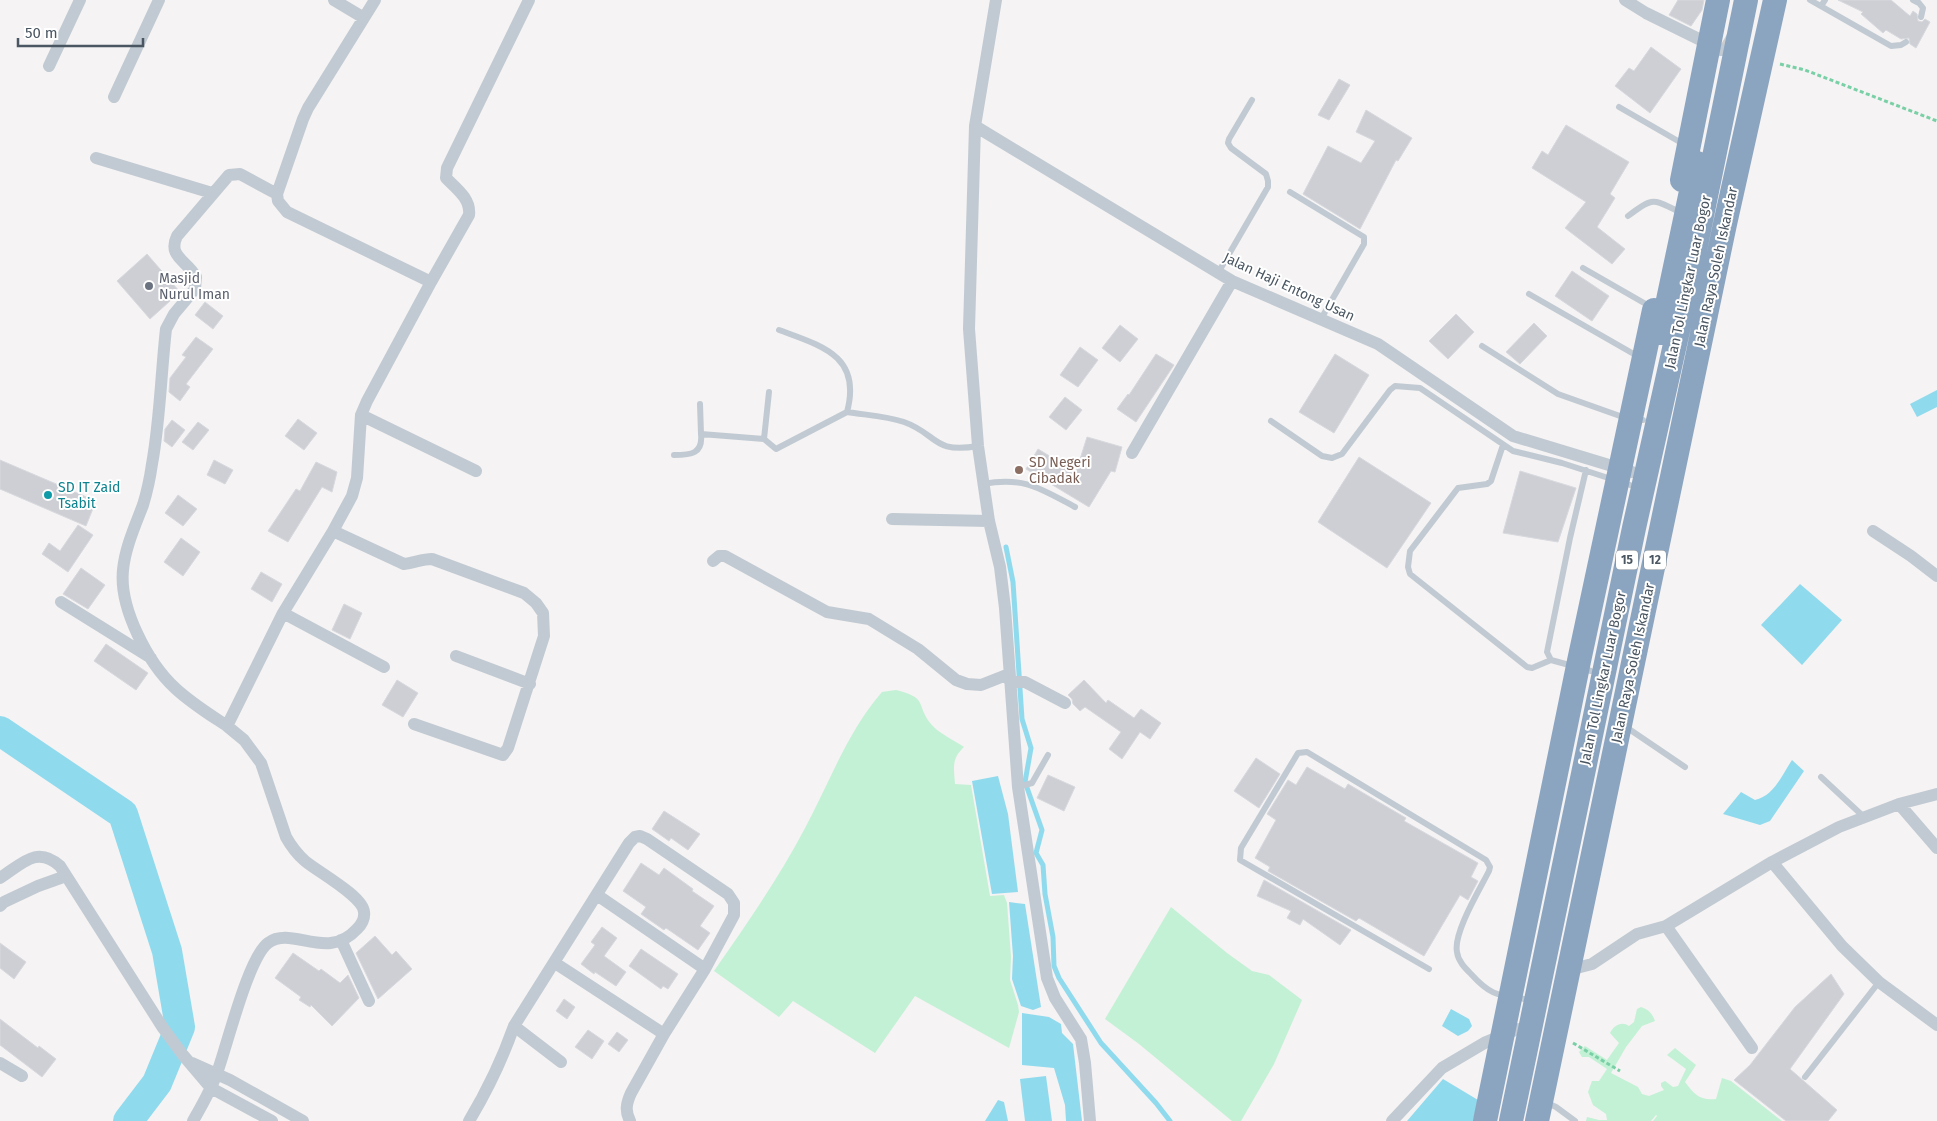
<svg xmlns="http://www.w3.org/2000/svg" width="1937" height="1121" viewBox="0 0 1937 1121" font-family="'Fira Sans',sans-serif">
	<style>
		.green { fill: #c3f1d5 }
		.water { fill: #90daee }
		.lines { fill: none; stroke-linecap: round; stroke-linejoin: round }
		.stream { stroke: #90daee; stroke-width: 5 }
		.river { stroke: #90daee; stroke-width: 30 }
		.building { fill: #cdcfd5; stroke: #d7d9de }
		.highway-tunnel { stroke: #caccce; stroke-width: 24; stroke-dasharray: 24 12; stroke-linecap: butt }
		.path { stroke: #7ad0a6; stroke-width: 3; stroke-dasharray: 4 2.5; stroke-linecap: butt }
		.lane { stroke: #c1cad2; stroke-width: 6 }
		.street { stroke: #c1cad2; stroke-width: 12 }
		.highway { stroke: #8ba5c1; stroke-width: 24 }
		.worship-dot { fill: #6b7280; stroke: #fff; stroke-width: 2 }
		.education-dot { fill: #8d6e63; stroke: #fff; stroke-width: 2 }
		.culture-dot { fill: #0f9aa8; stroke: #fff; stroke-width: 2 }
		.labels { text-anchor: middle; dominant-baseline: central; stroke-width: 4; stroke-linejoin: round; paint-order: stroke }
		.shield { fill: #fff; stroke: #808990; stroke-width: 1 }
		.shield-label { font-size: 12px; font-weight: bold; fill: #4a5661 }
		.street-label { font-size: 14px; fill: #4a5661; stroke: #fff }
		.worship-label { font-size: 14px; fill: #5b616d; stroke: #fff; text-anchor: start }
		.education-label { font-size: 14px; fill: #785e54; stroke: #fff; text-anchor: start }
		.culture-label { font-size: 14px; fill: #0d838f; stroke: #fff; text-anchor: start }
	</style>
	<rect width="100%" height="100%" fill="#f5f3f3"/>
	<path class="green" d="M896,690c33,8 19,14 35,34 6,8 24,17 33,23 -13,12 -10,21 -9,37l16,1 19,111 14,-1 3,8 4,54 -1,23 8,25 1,7 -10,36 -94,-52 -40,57 -82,-52 -14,16 -65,-46c32,-46 64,-92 90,-141 25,-46 43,-98 78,-138z
		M1171,907l56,46 25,18 17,4 33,25 -28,64 -33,57h-9l-93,-77 -34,-25z
		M1641,1007c8,3 11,6 14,14l-13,5 -16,21 -15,26 27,14 4,7 7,2 15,-6 -3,-4v-3l4,-2 8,6 5,-1 8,-17 -19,-14 8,-7 21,17 -11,17c9,12 15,19 31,17l6,-21 9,3 51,40h-129l4,-5 -1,-1 -5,6h-65l1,-4 12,3h8l-1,-6 -13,-9 -5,-13 4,-11h7l8,-12 -18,-12h-7l-3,-5 6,-6 22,14 12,-17 -9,-10c4,-8 12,-12 19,-7l5,-4 3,-13z"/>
	<path class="water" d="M1937,390v17l-20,10 -7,-13z
		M1800,584l42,36 -40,45 -41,-40z
		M1792,760l12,11 -34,50 -10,4 -37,-11 18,-22 14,8c19,-4 27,-25 37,-40z
		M998,776l10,38 10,78 -26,2 -20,-113z
		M1009,902l16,2 16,103 -8,3 -12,-4 -9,-27 1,-23z
		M1451,1009l18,10 3,7 -4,5 -10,5 -16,-10z
		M1022,1013l27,4 12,7 1,9 11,11 9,77h-16l-1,-16 -11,-37 -32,-3z
		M1046,1076l6,45h-27l-5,-42z
		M1443,1079l35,21 -5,21h-66z
		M998,1100l6,2 4,19h-23z"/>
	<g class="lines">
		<path class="stream" d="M1006,547l7,35 9,137 9,29 -6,34 17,48 -6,23 7,12 2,29 8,43 1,29 5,12 42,65 55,60 14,18"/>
		<path class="river" d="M0,731l123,83 44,137 13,76 -23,56 -29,38"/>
	</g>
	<path class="building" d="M1678,0h26l-2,10 -11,16 -22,-11z
		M1838,0h53l19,16 3,-5 4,3 1,7 4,1 3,-3 5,3 -14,26 -6,-4 -1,-6 -8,1 -15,-9 -3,3 -22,-19 2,-2z
		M1651,47l30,22 -31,44 -35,-27 14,-18 5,3z
		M1339,79l11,6 -21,35 -11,-5z
		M1366,110l46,28 -14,23 -2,-1 -36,69 -57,-35 25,-48 33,17 14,-22 -19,-9z
		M1566,125l63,37 -19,32 5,4 -18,29 28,22 -13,15 -47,-36 21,-26 -54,-34 10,-17 6,4z
		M147,254l33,38 -30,27 -33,-38z
		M1572,271l37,25 -17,25 -37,-25z
		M205,302l18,14 -10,13 -18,-14z
		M1456,314l18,18 -26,27 -19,-18z
		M1534,323l13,13 -27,28 -14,-12z
		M1120,325l18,14 -18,23 -18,-14z
		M196,337l17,12 -27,35 4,3 -10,14 -11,-9 1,-14 16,-21 -4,-2z
		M1080,347l18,13 -20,27 -18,-12z
		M1156,354l18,11 -38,57 -19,-13 11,-15 1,1z
		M1335,354l34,21 -35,58 -35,-21z
		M1065,397l17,13 -16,20 -17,-13z
		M298,419l19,14 -13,17 -19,-14z
		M172,420l13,10 -13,17 -8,-6 1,-12z
		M198,422l11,8 -16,20 -11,-8z
		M1087,437l35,10 -7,25 -4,-1 -22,36 -63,-38 12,-20 38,23z
		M1359,457l72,46 -44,65 -69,-46z
		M0,460l96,41 -10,25 -86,-37z
		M214,460l19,10 -8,14 -18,-9z
		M316,462l21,10 -5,20 -10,-5 -34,55 -20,-11 28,-42 4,2z
		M1520,471l56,17 -18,54 -55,-9z
		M178,495l19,14 -14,17 -18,-13z
		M78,525l15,10 -25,37 -26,-18 7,-11 11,8z
		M181,538l19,14 -17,24 -19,-14z
		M81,568l24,17 -17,24 -25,-15z
		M261,572l21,12 -10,18 -21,-13z
		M344,604l18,9 -12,26 -18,-9z
		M106,644l42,29 -12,17 -42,-29z
		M397,680l21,13 -15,24 -21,-12z
		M1084,680l22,23 2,-3 26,18 7,-9 20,14 -11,16 -10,-7 -18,27 -13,-10 12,-17 -36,-25 -5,4 -7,-7 -1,-5 -4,-4z
		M1256,758l24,16 -21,34 -25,-17z
		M1307,767l38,22 3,-5 58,34 -2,3 74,42 -7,14 7,4 -10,19 -8,-5 -36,61 -65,-38 -3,3 -88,-50 2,-4 -15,-9 21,-38 -9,-6 21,-34 8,5z
		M1048,775l27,12 -11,24 -27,-13z
		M664,811l36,23 -12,16 -17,-12 -2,3 -17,-12z
		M641,863l18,12 5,-7 29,21 -1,2 22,15 -14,20 10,7 -12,17 -32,-22 -2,2 -23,-16 5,-7 -23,-16z
		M1264,880l87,50 -11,15 -37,-26 -3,6 -13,-7 4,-7 -34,-15z
		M602,927l15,11 -13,18 22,16 -10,14 -21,-14 -1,2 -13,-10 14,-19 -4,-3z
		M375,936l17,19 4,-4 16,18 -34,30 -22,-46z
		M0,943l26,19 -12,17 -14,-11z
		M641,949l37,25 -10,15 -5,-3 -2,3 -32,-23z
		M293,953l26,18 2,-2 19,14 8,-8 11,23 -27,28 -21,-21 -1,2 -11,-7 2,-3 -26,-19z
		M1831,974l13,20 -54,75 47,41 -9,11h-42l-52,-41 16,-15 45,-58z
		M564,999l11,8 -8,12 -11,-8z
		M0,1019l38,29 1,-2 17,13 -14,18 -42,-32z
		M588,1030l16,11 -12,18 -17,-12z
		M617,1032l11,8 -9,12 -11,-8z"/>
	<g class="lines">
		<path class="highway-tunnel" d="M1723,41l22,13 19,-2"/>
		<path class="path" d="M1780,64l25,6 132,51
			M1573,1043l47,28"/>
		<path class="lane" d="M1810,0l81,46 10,-1 5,-3
			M1913,0l6,3 4,5 -2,9
			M1821,6l4,-6
			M1619,107l66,38
			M1290,192l74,45v7l-43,75
			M1628,216c27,-21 25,-16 54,-3
			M1583,268l68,39
			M1218,273l50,-86v-6l-2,-7 -35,-26 -3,-5 1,-4 23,-39
			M1529,294l110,63
			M1482,346l76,48 62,22 23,4
			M769,392l-5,47 12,10 71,-37c15,-56 -25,-66 -68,-82
			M700,404l1,30
			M847,412c18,3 39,4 57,10 34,12 28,32 74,24
			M1271,421l51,35 10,2 10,-4 48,-64 5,-4 25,2 93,63 49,12 68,22
			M1503,445l-12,36 -4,3 -29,4 -48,63 -2,16 2,7 117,93 5,1 19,-8
			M674,455c17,0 29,-1 27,-21l63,5
			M1586,470l-16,68 -23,114 4,8 40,11
			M983,484c41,-8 58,5 92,23
			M1626,727l59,40
			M1821,777l43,40
			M1018,787l14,-4 16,-28
			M1429,969l-189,-109 1,-12 57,-95 9,-1 179,108 4,7 -1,4c-9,18 -36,62 -32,81 1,9 8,16 14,22 19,21 26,21 53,25
			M1805,1077l74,-95
			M1545,1102l11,5 19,14"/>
		<path class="street" d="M334,0l30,18
			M996,0l-21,126 -6,203 9,117 11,75 11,46 5,41 13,179 29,191 8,20 26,41 4,24 5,58
			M1625,0l21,13 75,37
			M49,66l31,-66
			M114,97l45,-97
			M975,126l257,155 146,63 135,92 119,36
			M96,158l116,35
			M431,282l38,-67c2,-16 -12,-26 -23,-37l1,-10 82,-168
			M361,415l115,56
			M1132,453l100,-172
			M892,519l97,2
			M333,531l71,33c10,-1 18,-5 28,-5l92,34 12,10 7,10 1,23 -36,112 -5,7 -89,-31
			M1873,531l38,25 26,20
			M713,561l6,-5h6l102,56 42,7 49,30 38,31 11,4 14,1 28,-11
			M61,602l90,56
			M283,613l101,54
			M456,656l74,28
			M1010,682h15l40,21
			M227,726c-18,-12 -36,-23 -52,-38 -27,-25 -56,-80 -52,-118 2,-22 12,-44 20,-65 4,-13 7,-27 9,-41 8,-43 9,-91 14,-135l8,-15 21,-25 1,-12c-8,-16 -29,-20 -19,-41l52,-61 11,-1 37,20
			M1899,804l38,44
			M1772,862l70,84 37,36 58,43
			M0,878c22,-14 37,-33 60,-12l103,162 20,27 28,33 61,33
			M597,895l108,74 -41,65 -33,59c-5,11 -6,18 -1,28
			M0,906l4,-4 34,-16 28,-10
			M1666,926l86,122
			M341,940l28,61
			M555,963l109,71
			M1569,970l23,-6 45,-30 29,-8 106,-64 67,-35 60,-23 38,-10
			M514,1026l47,36
			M0,1063l22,13
			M192,1063l38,17 73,41
			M193,1121c9,-16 18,-31 24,-48 10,-27 31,-115 51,-130 24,-18 59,19 89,-14 4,-4 8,-10 7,-17 -1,-16 -46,-40 -59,-51 -8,-7 -14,-15 -19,-24l-25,-74 -17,-23 -17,-14 56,-113 50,-82 19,-35 5,-18 4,-63 6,-14 64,-119 -144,-70 -9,-11 -1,-7 26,-75 5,-11 67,-108
			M469,1121c18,-30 33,-61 45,-95l115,-183 6,-6 5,-1 7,3 81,55 6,9v12l-29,54
			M1392,1121l50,-53 44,-26 32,-13"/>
		<path class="highway" d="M1682,180l36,-180
			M1661,333l36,-170
			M1485,1121l94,-460 75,-351
			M1511,1121l123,-593 50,-224 62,-304
			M1537,1121l188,-897 50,-224"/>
	</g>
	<circle class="worship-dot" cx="149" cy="286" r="5"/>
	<circle class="education-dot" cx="1019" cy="470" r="5"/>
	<circle class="culture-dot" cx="48" cy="495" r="5"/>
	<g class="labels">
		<g class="shield">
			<rect x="1616" y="550.5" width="22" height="19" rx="4"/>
			<rect x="1644" y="550.5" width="22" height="19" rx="4"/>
		</g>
		<g class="shield-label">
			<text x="1627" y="560">15</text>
			<text x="1655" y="560">12</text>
		</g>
		<g class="street-label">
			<text transform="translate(1716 267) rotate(-78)">Jalan Raya Soleh Iskandar</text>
			<text transform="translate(1688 282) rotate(-78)">Jalan Tol Lingkar Luar Bogor</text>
			<text transform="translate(1289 287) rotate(25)">Jalan Haji Entong Usan</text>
			<text transform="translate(1633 663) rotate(-78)">Jalan Raya Soleh Iskandar</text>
			<text transform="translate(1603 678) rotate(-78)">Jalan Tol Lingkar Luar Bogor</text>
		</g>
		<g class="worship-label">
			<text x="159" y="278">Masjid<tspan x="159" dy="16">Nurul Iman</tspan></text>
		</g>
		<g class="education-label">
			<text x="1029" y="462">SD Negeri<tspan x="1029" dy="16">Cibadak</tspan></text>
		</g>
		<g class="culture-label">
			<text x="58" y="487">SD IT Zaid<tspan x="58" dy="16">Tsabit</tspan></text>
		</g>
	</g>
	<path d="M18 38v8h125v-8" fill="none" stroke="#4a5661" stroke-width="2.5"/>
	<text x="25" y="38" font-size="15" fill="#4a5661" stroke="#ffffff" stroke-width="4" paint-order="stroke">50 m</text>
</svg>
